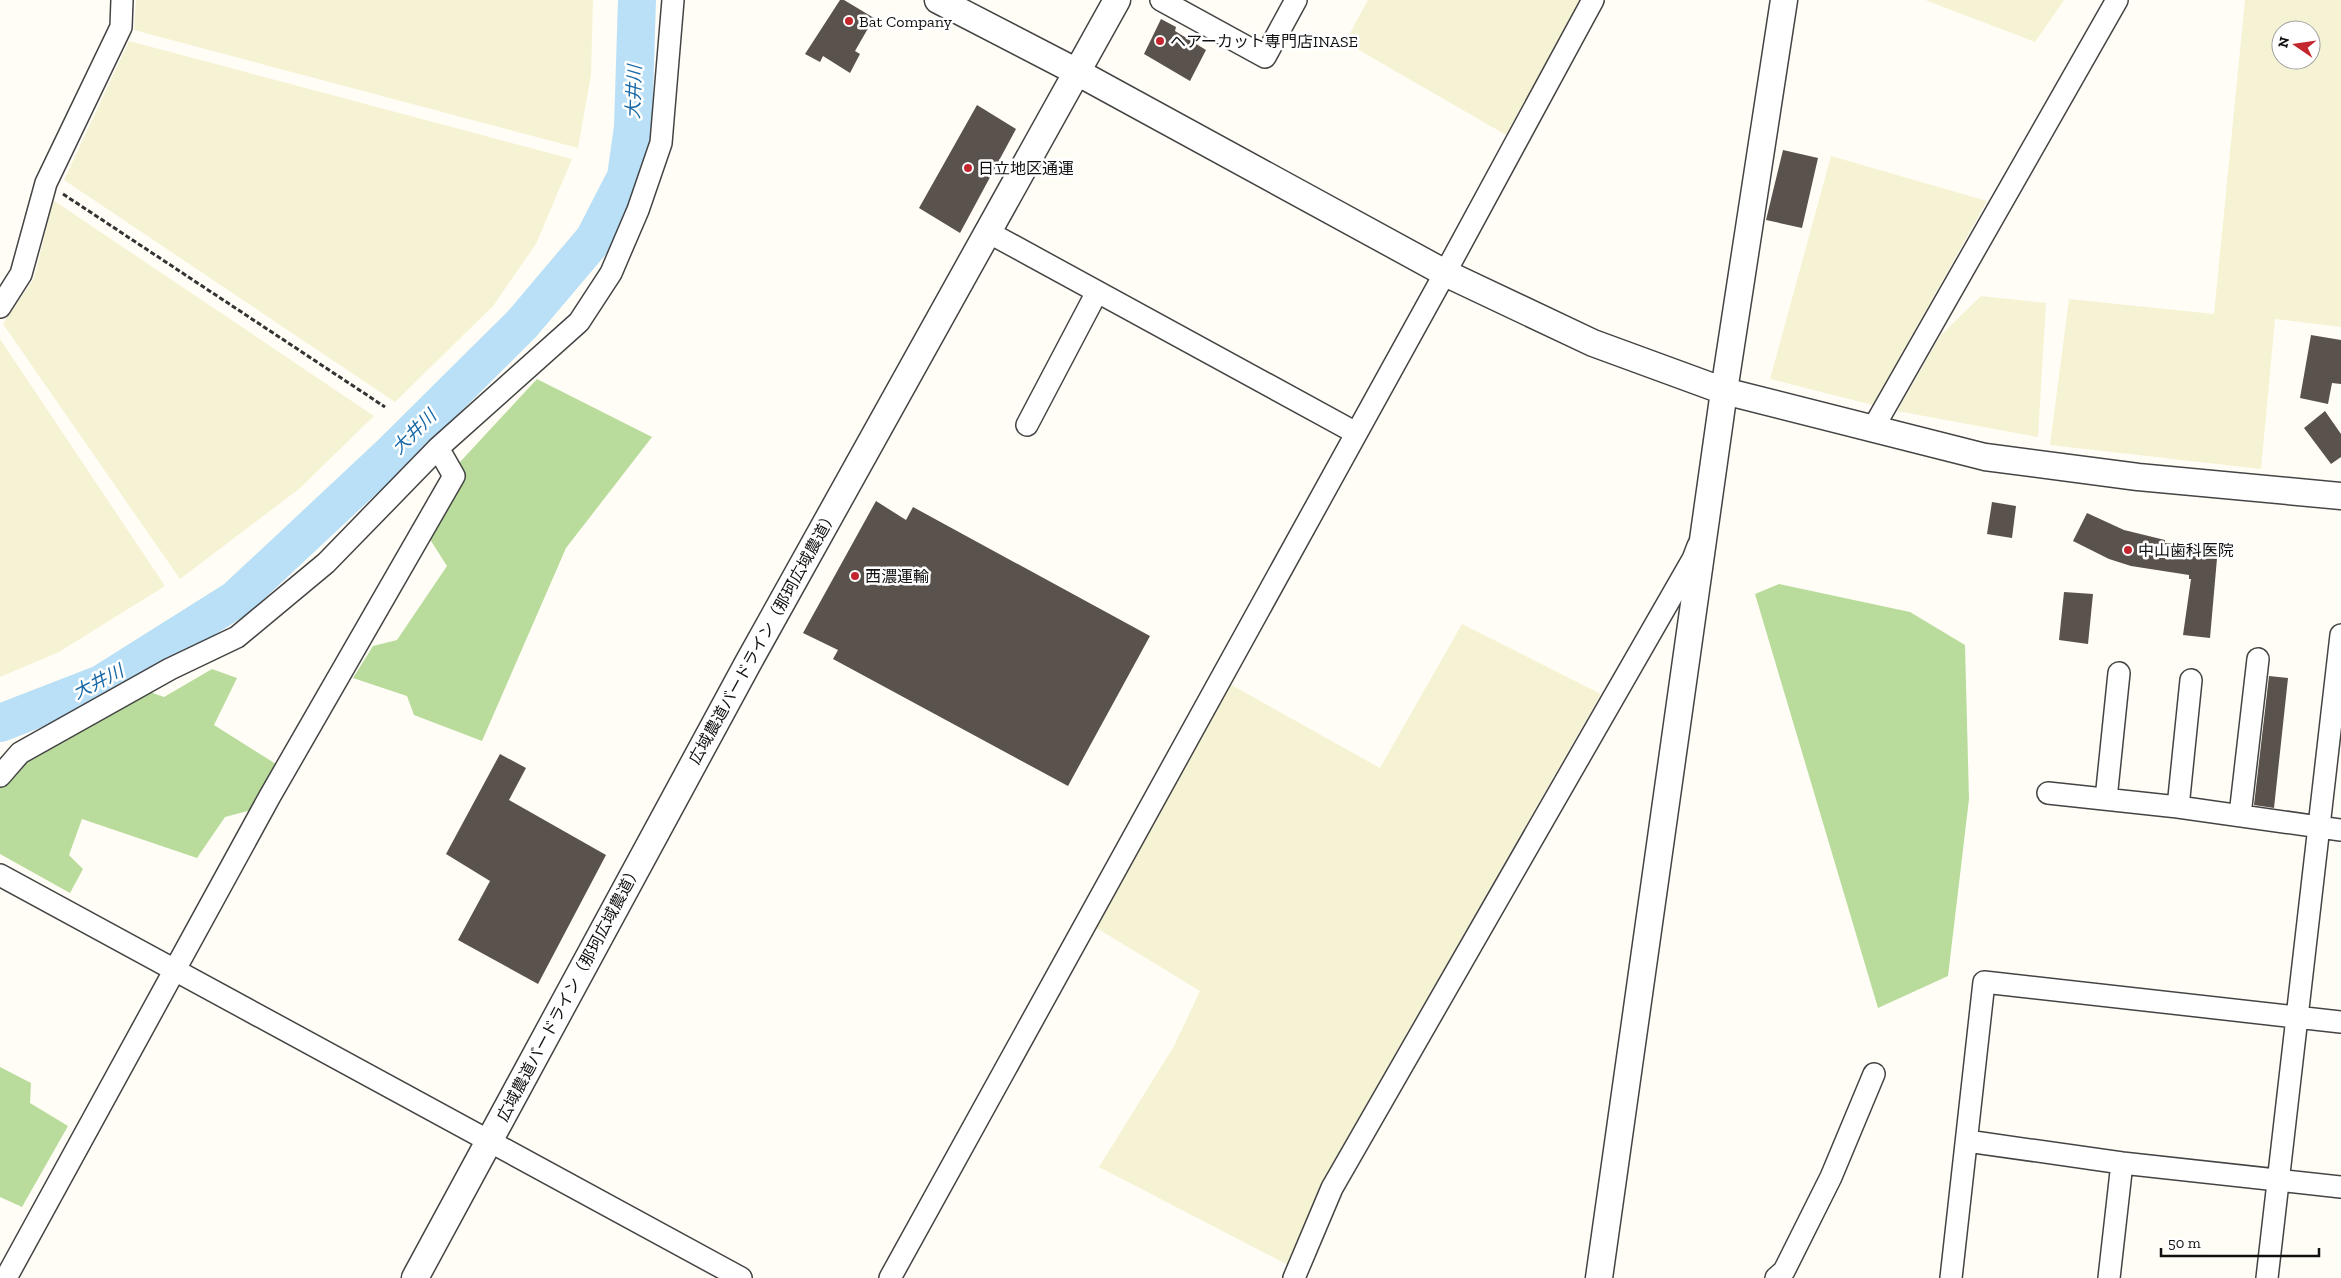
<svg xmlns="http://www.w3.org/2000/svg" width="2341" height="1278" viewBox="0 0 2341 1278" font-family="'Zilla Slab','Noto Sans JP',serif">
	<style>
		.farmland { fill: #f6f3d4; fill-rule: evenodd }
		.forest { fill: #b9dc9c }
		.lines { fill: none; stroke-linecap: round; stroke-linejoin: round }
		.river { stroke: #b9e0f7; stroke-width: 38 }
		.building { fill: #5a524d }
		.minor-casing { stroke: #444; stroke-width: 24 }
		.tertiary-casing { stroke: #444; stroke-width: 29 }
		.path { stroke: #333; stroke-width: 3; stroke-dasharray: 5 2.5; stroke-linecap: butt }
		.minor { stroke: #fff; stroke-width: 21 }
		.tertiary { stroke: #fff; stroke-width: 26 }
		.poi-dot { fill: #c4262e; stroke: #fff; stroke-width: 2 }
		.labels { text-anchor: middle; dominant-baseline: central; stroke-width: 5; stroke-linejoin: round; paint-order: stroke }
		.poi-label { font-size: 16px; fill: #111; stroke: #fff; text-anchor: start }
		.street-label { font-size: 16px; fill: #111; stroke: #fff }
		.water-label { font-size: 18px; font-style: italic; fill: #1768a6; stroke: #fff }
	</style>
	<rect width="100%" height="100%" fill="#fffdf5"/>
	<path class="farmland" d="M136,0h457l-2,75 -13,73 -444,-118z
		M1368,0h212l-74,135 -161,-93z
		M1925,0h139l-29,42z
		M2245,0h96v327l-66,-8 -14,150 -211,-24 19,-146 145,15zM2281,30h30v30h-30z
		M129,41l443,118 -36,85 -43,62 -98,96 -331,-222z
		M1831,156l156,45 -114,204 -103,-26z
		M53,200l321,216 -75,73 -119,90 -177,-255 31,-46z
		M1981,296l65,7 -8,134 -141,-26 43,-75z
		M0,339l165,247 -106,66 -59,25z
		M1462,624l139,70 -279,488 -34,83 -189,-98 75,-121 26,-55 -105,-64 135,-243 150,84z"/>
	<path class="forest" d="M537,379l115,58 -86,111 -84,193 -68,-26 -7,-19 -54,-18 20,-32 24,-6 50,-74 -16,-25 4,-52z
		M1779,584l131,28 55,33 4,154 -21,177 -70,32 -123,-414z
		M212,669l25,9 -23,47 62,39 -21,45 -30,8 -28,41 -115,-39 -13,36 14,14 -13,24 -70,-39v-68l23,-26 124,-69 17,6z
		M0,1067l31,16 -1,20 38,23 -46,81 -22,-10z"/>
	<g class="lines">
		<path class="river" d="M0,723l101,-39 135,-85 153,-143 133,-132 72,-85 32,-62 7,-50 4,-127"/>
	</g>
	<path class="building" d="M840,0h4l30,18 -19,33 5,3 -10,19 -27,-17 -3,6 -15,-8z
		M1161,19l15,8 -1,4 31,19 -16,31 -46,-27z
		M977,105l39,24 -56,104 -41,-25z
		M1783,150l35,8 -16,70 -36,-8z
		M2311,335l30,5v44l-9,-1 -4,21 -28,-6z
		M2325,411l16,23v23l-10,7 -27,-36z
		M876,501l30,19 7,-13 237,129 -82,150 -235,-127 5,-9 -35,-17z
		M1992,502l24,4 -4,32 -25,-4z
		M2087,513l37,17 41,10v3l53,4 -8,91 -27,-3 8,-56h-2v-4l-58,-9 -22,-7 -36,-18z
		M2064,592l29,2 -5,50 -29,-4z
		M2269,676l19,2 -14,130 -20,-3z
		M500,754l26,14 -17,32 97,55 -68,129 -80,-44 32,-59 -44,-27z"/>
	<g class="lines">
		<g class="minor-casing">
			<path id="minor" d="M1161,0l104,57 31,-57
				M988,232l368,201
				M0,307l21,-33 25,-91 75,-156 1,-27
				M1027,425l70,-133
				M1872,430l245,-430
				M0,776l20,-23 150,-84 67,-32 89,-74 112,-115 141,-126 32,-49 27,-63 23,-67 12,-143
				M2048,793l130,14 163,23
				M2106,799l13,-126
				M2178,807l13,-127
				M2240,815l18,-156
				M0,875l741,403
				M1967,1141l155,22 219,24
				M6,1278l264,-482 184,-320 -16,-28
				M890,1278l555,-1005 148,-273
				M1294,1278l38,-90 361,-629 5,-13
				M1776,1278l8,-7 47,-94 43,-103
				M1951,1278l33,-296 357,40
				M2109,1278l13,-115
				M2267,1278l74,-643"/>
		</g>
		<g class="tertiary-casing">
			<path id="tertiary" d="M938,0l139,72 368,201 148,70 131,48 261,66 153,20 203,19
				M415,1278l333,-615 369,-663
				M1599,1278l125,-887 60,-391"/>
		</g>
		<path class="path" d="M63,194l322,213"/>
		<use href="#minor" class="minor"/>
		<use href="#tertiary" class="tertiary"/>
	</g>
	<g class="poi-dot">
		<circle cx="849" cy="21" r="5"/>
		<circle cx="1160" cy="41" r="5"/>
		<circle cx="968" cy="168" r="5"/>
		<circle cx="2128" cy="550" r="5"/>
		<circle cx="855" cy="576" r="5"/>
	</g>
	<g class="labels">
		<g class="poi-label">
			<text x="859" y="21">Bat Company</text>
			<text x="1170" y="41">ヘアーカット専門店INASE</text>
			<text x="978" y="168">日立地区通運</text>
			<text x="2138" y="550">中山歯科医院</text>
			<text x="865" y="576">西濃運輸</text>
		</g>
		<g class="street-label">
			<text transform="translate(763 637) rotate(-61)">広域農道バードライン（那珂広域農道）</text>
			<text transform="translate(569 993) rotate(-62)">広域農道バードライン（那珂広域農道）</text>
		</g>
		<g class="water-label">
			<text transform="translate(634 92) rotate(-88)">大井川</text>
			<text transform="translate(414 432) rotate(-45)">大井川</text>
			<text transform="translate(98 682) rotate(-27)">大井川</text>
		</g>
	</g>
	<g transform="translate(2296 45) rotate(283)"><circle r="24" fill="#ffffff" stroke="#a0a0a0"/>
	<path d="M0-4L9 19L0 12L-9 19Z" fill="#c4262e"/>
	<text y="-8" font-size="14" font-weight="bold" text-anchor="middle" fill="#111111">N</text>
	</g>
	<path d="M2161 1248v8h158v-8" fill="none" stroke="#111111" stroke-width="2.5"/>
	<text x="2168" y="1248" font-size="15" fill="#111111" stroke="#ffffff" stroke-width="4" paint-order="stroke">50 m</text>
</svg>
